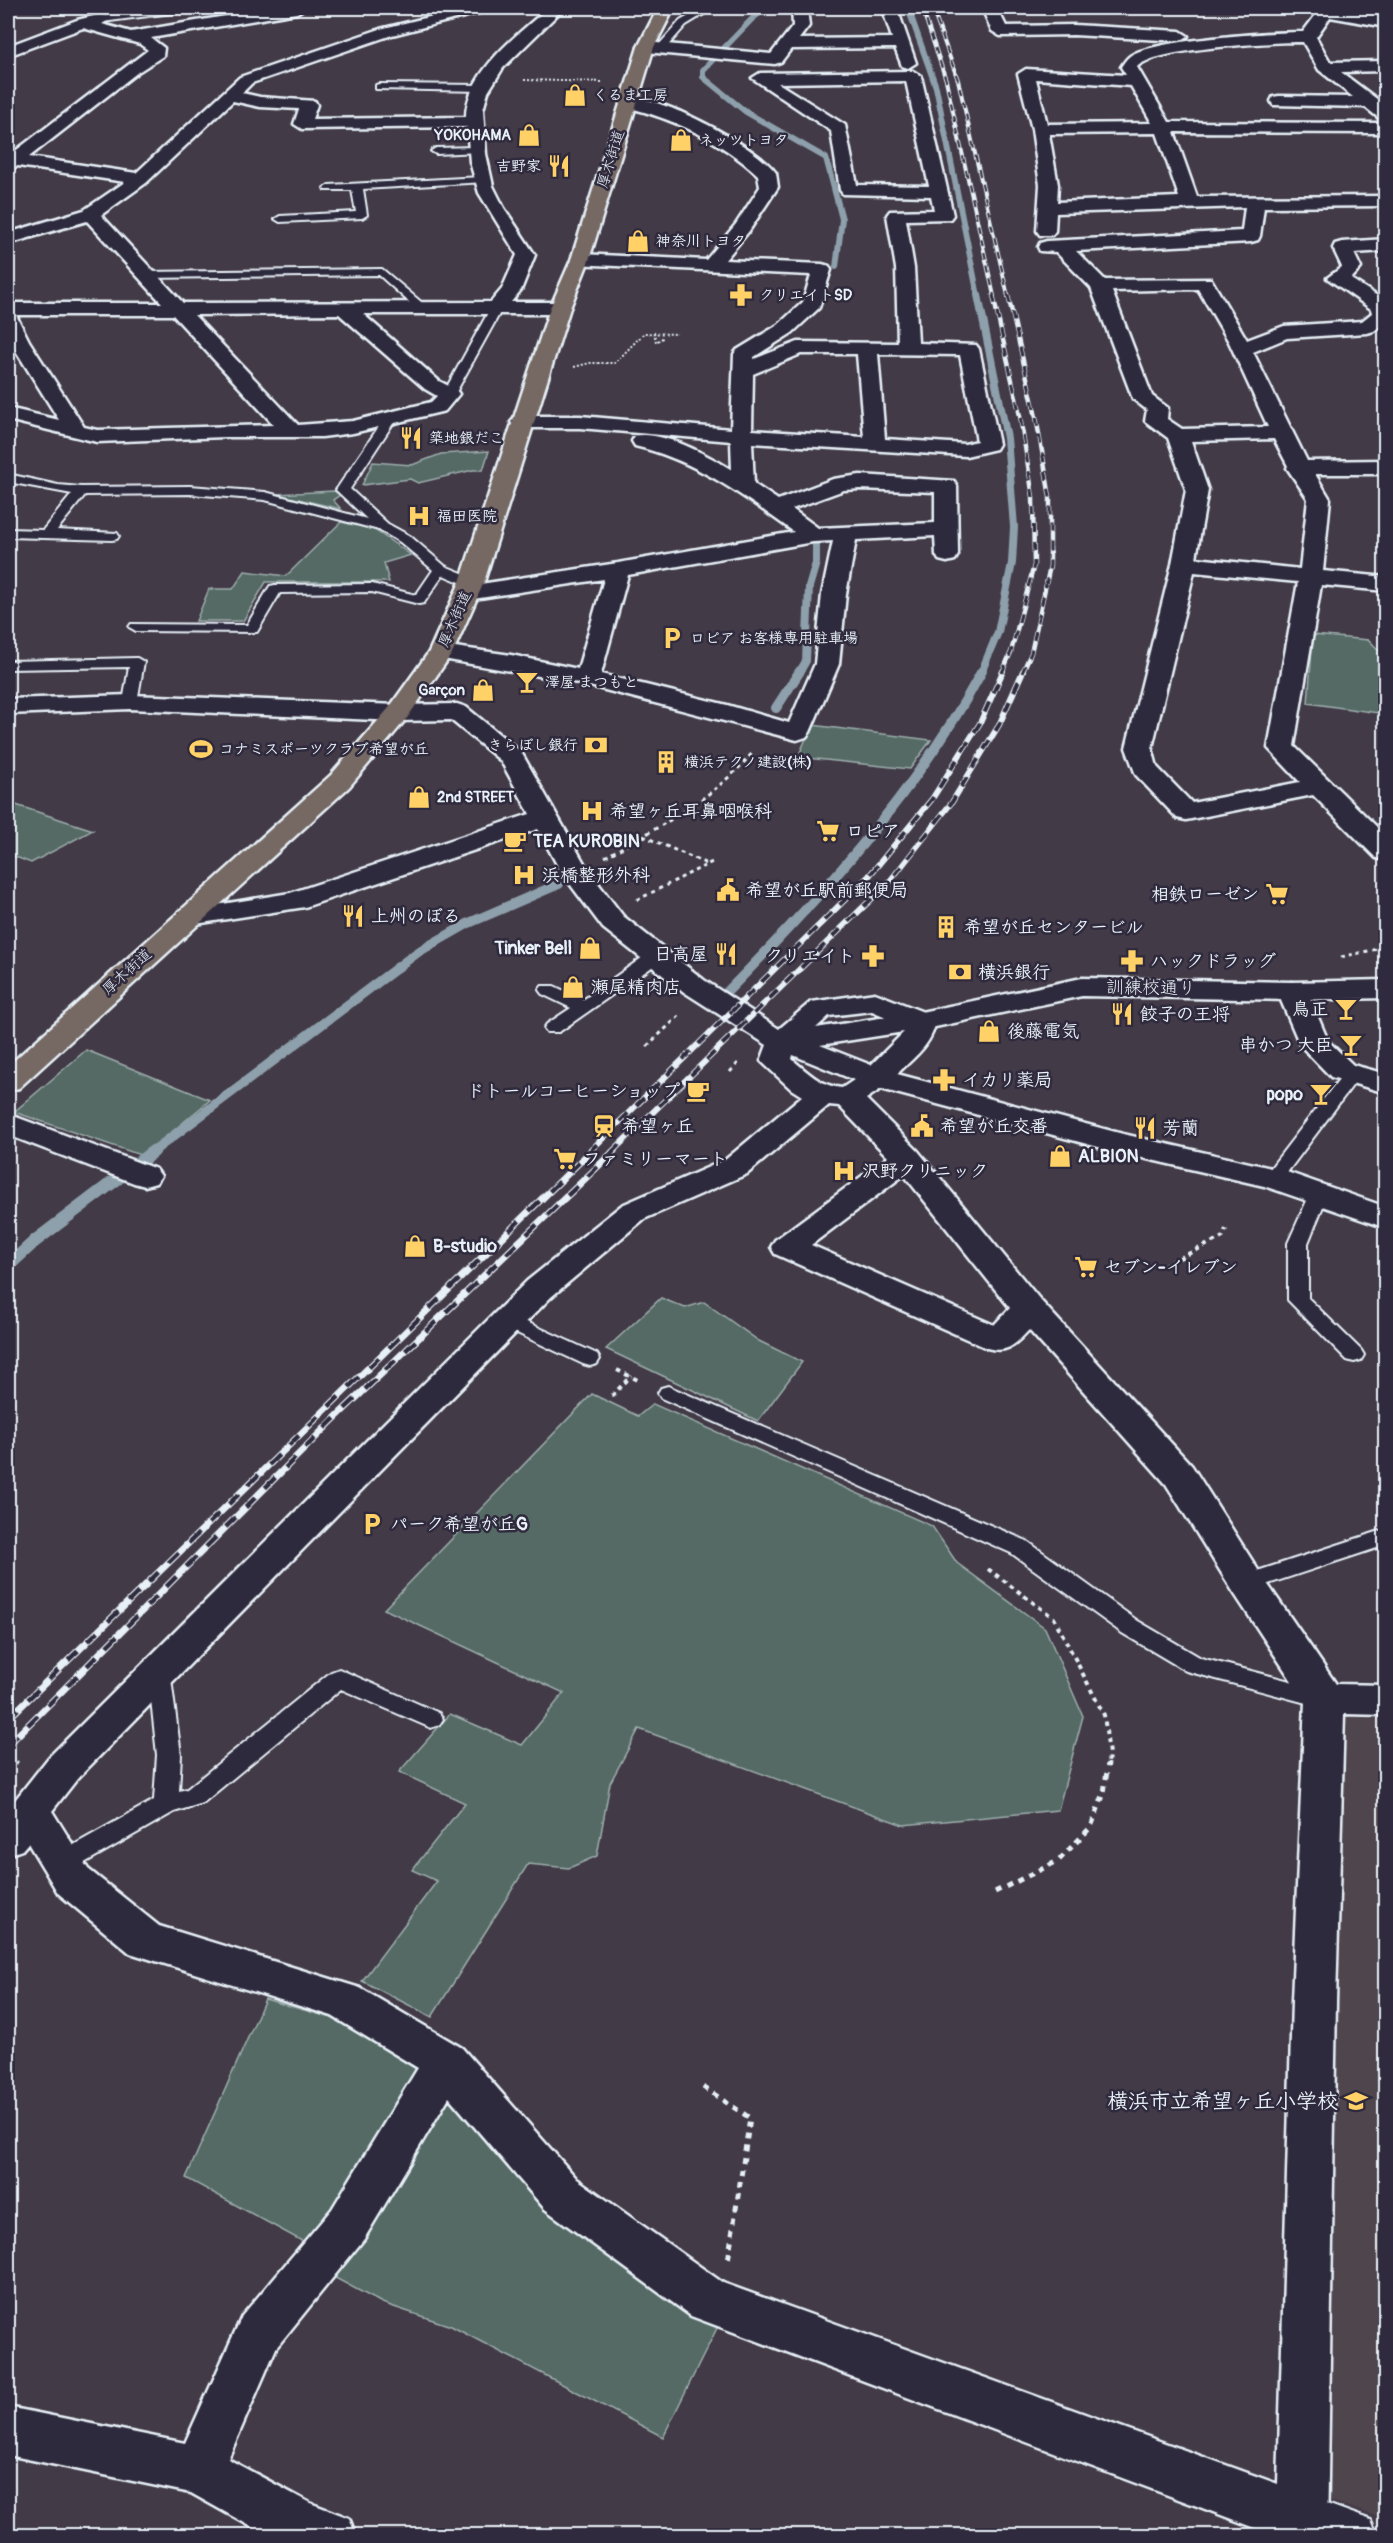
<svg xmlns="http://www.w3.org/2000/svg" width="1393" height="2543" viewBox="0 0 1393 2543" font-family="Pangolin,'Klee One',sans-serif">
	<style>
		.built { fill: #50454d }
		.green { fill: #556b65; stroke: #9eaeae; stroke-width: 1.5 }
		.lines { fill: none; stroke-linecap: round; stroke-linejoin: round }
		.stream-far3 { stroke: #8da0ac; stroke-width: 6 }
		.stream-far2 { stroke: #8da0ac; stroke-width: 8 }
		.stream-far1 { stroke: #8da0ac; stroke-width: 10 }
		.stream { stroke: #8da0ac; stroke-width: 13 }
		.service-casing { stroke: #e8f1f8; stroke-width: 4 }
		.pedestrian-casing { stroke: #e8f1f8; stroke-width: 4 }
		.minor-casing { stroke: #e8f1f8; stroke-width: 5 }
		.tertiary-casing { stroke: #e8f1f8; stroke-width: 5 }
		.primary-casing { stroke: #e8f1f8; stroke-width: 5 }
		.path-far3 { stroke: #e8f1f8; stroke-width: 2; stroke-dasharray: 2 2; stroke-linecap: butt }
		.path-far2 { stroke: #e8f1f8; stroke-width: 3; stroke-dasharray: 4 4; stroke-linecap: butt }
		.path-far1 { stroke: #e8f1f8; stroke-width: 4; stroke-dasharray: 4.5 4.5; stroke-linecap: butt }
		.path { stroke: #e8f1f8; stroke-width: 5; stroke-dasharray: 6 6; stroke-linecap: butt }
		.service { fill: #2f2a3d; fill-rule: evenodd }
		.pedestrian { fill: #2f2a3d; fill-rule: evenodd }
		.minor { fill: #2f2a3d; fill-rule: evenodd }
		.tertiary { fill: #2f2a3d; fill-rule: evenodd }
		.primary { fill: #766964; fill-rule: evenodd }
		.rail-far3-casing { stroke: #e8f1f8; stroke-width: 4 }
		.rail-far2-casing { stroke: #e8f1f8; stroke-width: 4.5 }
		.rail-far1-casing { stroke: #e8f1f8; stroke-width: 6 }
		.rail-casing { stroke: #e8f1f8; stroke-width: 7 }
		.rail-far3 { stroke: #2f2a3d; stroke-width: 2; stroke-dasharray: 7; stroke-linecap: butt }
		.rail-far2 { stroke: #2f2a3d; stroke-width: 3; stroke-dasharray: 9; stroke-linecap: butt }
		.rail-far1 { stroke: #2f2a3d; stroke-width: 4; stroke-dasharray: 11; stroke-linecap: butt }
		.rail { stroke: #2f2a3d; stroke-width: 4.5; stroke-dasharray: 14; stroke-linecap: butt }
		.labels { text-anchor: middle; dominant-baseline: central; stroke-width: 5; stroke-linejoin: round; paint-order: stroke }
		.far-poi-label { font-size: 15px; font-weight: bold; fill: #e8f1f8; stroke: #2f2a3d; text-anchor: start }
		.far-street-label { font-size: 15px; fill: #e8f1f8; stroke: #2f2a3d }
		.poi-label { font-size: 18px; font-weight: bold; fill: #e8f1f8; stroke: #2f2a3d; text-anchor: start }
		.street-label { font-size: 18px; fill: #e8f1f8; stroke: #2f2a3d }
		.near-poi-label { font-size: 21px; font-weight: bold; fill: #e8f1f8; stroke: #2f2a3d; text-anchor: end }
	</style>
	<rect width="100%" height="100%" fill="#423a46"/>
	<filter id="ink" filterUnits="userSpaceOnUse"><feTurbulence type="fractalNoise" baseFrequency=".0167" numOctaves="2"/><feDisplacementMap in="SourceGraphic" scale="12" xChannelSelector="R" yChannelSelector="G"/><feConvolveMatrix kernelMatrix="1 2 1 2 8 2 1 2 1" color-interpolation-filters="sRGB"/></filter>
	<g filter="url(#ink)">
		<path class="built" d="M1385,1702v817l-72,-24 27,-789z"/>
		<path class="green" d="M489,451l-6,19h-10l-55,13 -8,-4 -48,6 11,-23 39,3 29,-11z
			M334,491l6,4 -7,5 8,9 -65,-15z
			M341,522l32,7 38,26 -27,8 5,19h-123l-23,39h-47l13,-32h24l12,-18 41,5z
			M1313,635l56,5 16,17v57l-77,-11z
			M812,725l119,15 -21,29 -112,-12z
			M8,804l8,1 77,25 -62,33 -23,-9z
			M86,1050l124,50 -67,56 -129,-44z
			M661,1298l24,10 19,-6 55,39 43,21 -44,59 -152,-72z
			M592,1394l46,22 15,-12 279,122 25,37 88,65 38,88 -25,94 -155,15 -264,-96 -29,54 -13,73 -28,12 -41,-4 -96,153 -70,-36 75,-100 -25,-11 53,-67 -66,-31 51,-58 72,31 42,-52 -180,-84z
			M265,1999l110,31 58,34 -122,182 -125,-68z
			M449,2083l271,239 -57,115 -212,-111 -69,-23 -56,-30z"/>
		<g class="lines">
			<path class="stream-far3" d="M766,8l-14,11 -49,51v7l43,35 80,46 16,61 -6,48
				M908,8l28,79 42,209"/>
			<path class="stream-far2" d="M978,295l29,143 7,89 -2,36 -14,69 -17,41
				M799,673l7,-12 3,-74 7,-24v-20"/>
			<path class="stream-far1" d="M776,708l24,-37
				M722,997c97,-98 194,-204 260,-326
				M152,1152l266,-200 51,-29 90,-39"/>
			<path class="stream" d="M8,1266l27,-25 119,-90"/>
			<g class="service-casing">
				<path id="service" d="M170,8h22l-5,3 -85,11 -5,-3 5,-3z
					M703,8h11l-28,17 -22,25h-6v-4l22,-25z
					M379,84l104,1 5,3 -5,3 -107,-2v-4z
					M476,147l5,3 -1,2 -44,2 -5,-3 5,-3z
					M482,177l5,3 -1,2 -123,7 4,26 -5,3 -82,4 -5,-3 5,-3 76,-4 -4,-22h-27l-1,-2 5,-3z
					M382,269l45,38v4h-8l-40,-36 -234,3 -6,-3 6,-3z
					M496,306l6,3 -47,85 -2,3h-8l-2,-3 47,-85z
					M390,415l6,4 -46,70 38,35 22,12 35,30 32,13 2,3 -2,3h-10l-24,-10 -19,28 -5,1 -47,-12 -92,1 -23,39 -121,-1 -7,-4 2,-3 116,1 23,-39 5,-1 97,-1 44,11 17,-25 -33,-28 -21,-12 -114,-30 -75,-6 -105,1 -28,35 60,3 2,3 -2,3 -5,1 -104,-3v-8l35,1 29,-36 -64,-12v-8l50,11 23,2 109,-1 75,6 102,27 -31,-29 50,-74z
					M137,658l7,4 -7,40 -7,4 -7,-4 6,-35 -121,2v-8z
					M656,951l6,1 2,4 -2,4 -103,72h-12l-3,-4 3,-4 24,-16 -29,-14 -3,-4 3,-4h12l29,14 67,-48z
					M1352,1069l6,1 3,4 -81,108h-14l-2,-4 2,-4 80,-104z
					M1319,1188l7,2 2,4 -20,49v55l53,52 3,5 -3,5 -7,2 -7,-2 -59,-60v-57l22,-49 2,-4z
					M509,1314l88,40 3,5 -3,5 -7,2 -7,-2 -81,-38 -3,-5 3,-5z
					M668,1386l359,155 111,80 63,37 124,32 8,3 4,6 -4,6 -8,3 -139,-37 -64,-38 -111,-80 -350,-155 -3,-5 3,-5z
					M1386,1529v16l-139,46 -8,-2 -3,-6 3,-6z
					M159,1662l8,3 3,6 11,84 -2,36 8,-2 144,-117 8,-3 100,44 4,6 -4,6 -8,3 -90,-39 -138,114 -29,9 -102,58 -9,3 -9,-3 -3,-7 3,-7 100,-56 3,-45 -9,-84 3,-6z"/>
			</g>
			<g class="pedestrian-casing">
				<path id="pedestrian" d="M1302,2495l69,25 7,16 -92,-2 -7,-16 7,-16z"/>
			</g>
			<g class="minor-casing">
				<path id="minor" d="M273,8h32l-8,5 -146,25 13,10 -1,8 -25,16 -109,85 107,16 104,-96 140,-48 86,-21h23l-2,3 -95,24 -140,48 -10,10 18,4 55,4 2,4 -5,14 154,-2c0,-44 52,-83 82,-109h16l-61,60 -15,24 -5,18 3,44 7,32 11,22 31,47 -14,35 -10,12h49l7,2 3,4 -3,4 -7,2h-197l76,67 17,9 3,4 -14,17 -92,22 -31,4h-97l-128,5 -89,-22v-12l51,12 -51,-82v-35h154l-75,-82 -79,23v-11l76,-23 41,-28 -107,-16 -10,4v-20l6,2 134,-102 -8,-6 -57,-16 -75,28v-10l69,-26 25,-6 8,5 -8,5 29,8zM233,101l27,6 39,2 -5,15 8,5 165,-2 3,35 9,31 38,62 -15,34 -11,13 -308,1 -82,-88 45,-32zM339,314l86,75 12,7 -6,6 -78,19 -55,4 -104,-110zM16,315h157l101,110 -177,5 -13,-3 -55,-86z
					M792,8h15l2,18 -10,13 93,-1 -10,-30h15l19,55 -8,5 -6,-2 -7,-18 -104,1 -10,13 -6,2 -129,-12 -8,-5 8,-5 125,12 22,-28z
					M982,8h15l9,18 68,-1 106,6 8,5 -8,5 -106,-6 -74,1 -8,-5z
					M1319,8h14l53,9v10l-56,-10 -14,20 14,25 56,-1v10l-45,1 45,34v14l-6,-1 -15,-12 -92,-2 -2,-4 2,-4 6,-1 74,1 -34,-27 -16,-28c-29,0 -149,6 -166,25l32,55 217,1v10l-212,-1 23,65 189,-1v10l-122,1 -4,29 -2,4 -7,2 -175,9 29,29 106,-1 36,61 37,-14 78,-5 10,-8 -1,-4 -44,-31 15,-11 -9,-19 2,-4 7,-2 44,-3v12l-32,2 7,15 -10,11 31,20 4,-1v23l-12,10 -7,2 -80,5 -34,14 54,109 79,-1v14h-71l15,25 -7,72 63,6v14l-65,-6 -27,161 92,90v24l-10,-2 -63,-63 -127,25 -9,-2 -41,-43 -10,-27 46,-184 14,-74 -18,-52 -23,-17 2,-11 -14,-11 -42,-111 -35,-36 -16,-1 -2,-4 2,-4 7,-2 195,-10 3,-24 -189,6 -1,18 -3,4h-12l-3,-4 3,-46 -8,-56 -14,-55 8,-5 100,6 -5,-8c2,-3 5,-8 9,-11 21,-16 143,-24 173,-24l15,-20zM1036,79l95,7 21,37 -105,1zM1157,133l22,64 -122,5 1,-17 -9,-51zM1198,289l31,53 39,85 -86,2 -15,-10 1,-11 -16,-12 -40,-105zM1274,439l14,27 -1,2 21,31 -8,70 -104,-11 12,-68 -17,-49zM1194,572l104,10 -30,166 32,34 -108,21 -35,-36 -5,-19z
					M913,71l8,5 32,139 -3,4 -44,1 8,48 4,75 58,2 3,4 20,95 -3,5 -30,7 -214,-13 2,41 24,16 55,-21 27,-4 94,6 3,5 1,69 -3,5 -8,2 -8,-2 -3,-5 -1,-19 -79,4 -10,54 -7,70 -29,68 -4,5 -9,3 -219,-57 -146,-26 -3,-5 3,-5 9,-2 70,10 67,14 26,-90 -137,21 -8,-2 -4,-5 4,-5 8,-2 151,-23 176,-31c-50,-36 -99,-72 -159,-86l-3,-5 3,-5c27,-6 74,20 97,34l-1,-29 -151,-13h-58l-7,-2 -4,-4 4,-4 7,-2h58l151,13 3,-75 3,-4 41,-25 25,-23 8,-27 -238,-11 -2,-4 2,-4 7,-2 126,6 30,-36 24,-37 -2,-12c-38,-35 -85,-57 -136,-69l-2,-4 2,-4c32,-7 135,48 154,75l2,14 -29,44 -24,29 97,4 7,2 2,4 -12,38 -27,25 -38,24v2l44,-17 100,1 -2,-75 -9,-53 3,-4 44,-1 -3,-14 -88,-2 -3,-4 -9,-59 -79,-53 8,-5zM906,81l23,105 -72,-1 -12,-60 -67,-42zM801,354h56l7,83 -112,-7 1,-56zM878,354l82,1 17,86 -12,3 -80,-5zM860,489l75,3v31l-117,5 -26,-19 52,-19zM833,541l-11,53 -7,70 -26,59 -62,-18 -126,-31 27,-99 185,-33z
					M457,704l9,3 55,45 67,118 35,46 81,64 75,49 32,-27 64,-9 56,22 5,6c-5,25 -22,36 -39,53l226,60 161,37 102,36v21l-122,-42 -143,-33 -240,-64 -15,10 52,52 123,150 151,165 68,107 76,111 50,1v30l-42,-1 -8,287 -9,535h-50l-586,-220 -146,-107 -96,-112 -85,142 -88,109 -48,111 82,44 39,15 7,18h-88l-77,-43 -183,-38v-48l177,36 57,-127 90,-107 86,-141 -86,-52 -202,-63 -72,-60 -30,-50 -6,7 -14,5v-46l41,-52 478,-476 95,-76 103,-45 77,-64 -11,-7 -30,-28 6,-16 -83,-53 -81,-64 -42,-56 -23,-43 -233,78 -116,18 -10,-2 -4,-6 4,-6 111,-18 240,-79 -29,-53 -50,-41 -53,1 -9,-3 -4,-5 4,-5 9,-3zM872,1011l14,6 -70,11 13,-12zM904,1032l-33,33 -51,-20zM793,1055l61,25 -12,8c-21,-2 -35,-16 -50,-29zM829,1105l10,1 49,51 -113,83 -4,7 4,7 212,94c21,6 28,-4 42,-18l137,154 68,109 71,108 -13,300 -14,483 -555,-201 -146,-104 -115,-131 -102,-60 -201,-62 -71,-57 -36,-58 25,-32 474,-482 93,-78 103,-45zM904,1175l106,133 -16,17 -183,-80z
					M1292,982l10,3 5,6 21,50 25,24 33,9v19l-55,-16 -31,-32 -23,-54 5,-6z
					M8,1114l148,55 5,7 -5,7 -11,3 -11,-3 -126,-48z"/>
			</g>
			<g class="tertiary-casing">
				<path id="tertiary" d="M130,695l268,10 9,3 4,5 -4,5 -9,3 -268,-12 -122,5v-15z
					M1082,978l210,4 94,-2v18l-94,2 -210,-4 -161,34 -10,-3 -5,-6 5,-6 10,-3z"/>
			</g>
			<g class="primary-casing">
				<path id="primary" d="M658,8h16l-20,39 -65,213 -19,48 -86,274 -31,70 -46,66 -58,69 -330,301 -11,3v-25l323,-291 58,-67 40,-56 31,-70 90,-274 21,-48 67,-213z"/>
			</g>
			<path class="path-far3" d="M524,80l79,2
				M654,332l2,10 8,-5
				M574,367l16,-4h25l29,-30 33,1"/>
			<path class="path-far2" d="M643,836l64,28
				M605,857c54,-30 109,-58 149,-106
				M637,900l77,-39
				M1341,957l45,-10
				M647,1046l34,-32
				M730,1072l10,-11"/>
			<path class="path-far1" d="M1163,1266l60,-29 3,-8
				M617,1370l23,11
				M612,1396l19,-20
				M988,1569l66,49 50,97 5,39 -1,10
				M8,1758l10,5"/>
			<path class="path" d="M995,1892l63,-31 33,-34 13,-34 4,-30
				M703,2087l47,31 -22,143"/>
			<use href="#service" class="service"/>
			<use href="#pedestrian" class="pedestrian"/>
			<use href="#minor" class="minor"/>
			<use href="#tertiary" class="tertiary"/>
			<use href="#primary" class="primary"/>
			<g class="rail-far3-casing">
				<path id="rail-far3" d="M922,8l24,72 48,216
					M932,8l26,72 50,216"/>
			</g>
			<g class="rail-far2-casing">
				<path id="rail-far2" d="M993,295l27,121 13,81 1,68 -23,87 -9,21
					M1008,295l28,122 14,80v69l-19,87 -9,20"/>
			</g>
			<g class="rail-far1-casing">
				<path id="rail-far1" d="M589,1152l280,-276 63,-77 48,-76 23,-52
					M612,1152l278,-271 62,-79 47,-77 24,-54"/>
			</g>
			<g class="rail-casing">
				<path id="rail" d="M8,1719l583,-568
					M8,1745l324,-324 282,-270"/>
			</g>
			<use href="#rail-far3" class="rail-far3"/>
			<use href="#rail-far2" class="rail-far2"/>
			<use href="#rail-far1" class="rail-far1"/>
			<use href="#rail" class="rail"/>
		</g>
	</g>
	<defs>
		<g id="shop-bare" transform="scale(1.8)"><path d="M-5-2.5h2.3a2.7 3.5 0 0 1 5.4 0H5L5.5 6h-11ZM-1.5-2.5h3a1.5 2.3 0 0 0-3 0Z" fill="#ffd166" stroke="#2f2a3d" stroke-width="2.5" paint-order="stroke"/></g>
		<g id="restaurant-bare" transform="scale(1.8)"><path d="M-5-6h1v4h1v-4h1v4h1v-4h1v5L-1.5 .5V6h-2V.5L-5-1ZM5-6V6H3V1.5H1.5Q1.5-4 5-6Z" fill="#ffd166" stroke="#2f2a3d" stroke-width="2.5" paint-order="stroke"/></g>
		<g id="pharmacy-bare" transform="scale(1.8)"><path d="M-2-6h4v4h4v4h-4v4h-4v-4h-4v-4h4Z" fill="#ffd166" stroke="#2f2a3d" stroke-width="2.5" paint-order="stroke"/></g>
		<g id="hospital-bare" transform="scale(1.8)"><path d="M-5-5h3v3.5h4V-5h3V5h-3V1.5h-4V5h-3Z" fill="#ffd166" stroke="#2f2a3d" stroke-width="2.5" paint-order="stroke"/></g>
		<g id="parking-bare" transform="scale(1.8)"><path d="M-3.5-5.5H1a3.5 3.5 0 0 1 0 7H-1V5.5H-3.5ZM-1-3.4V-.6H.8a1.4 1.4 0 0 0 0-2.8Z" fill="#ffd166" stroke="#2f2a3d" stroke-width="2.5" paint-order="stroke"/></g>
		<g id="bar-bare" transform="scale(1.8)"><path d="M-6-5H6L.8 .8V4.5H3.5V6h-7V4.5H-.8V.8Z" fill="#ffd166" stroke="#2f2a3d" stroke-width="2.5" paint-order="stroke"/></g>
		<g id="bank-bare" transform="scale(1.8)"><path d="M-6-4H6V4H-6ZM0-2.3a2.3 2.3 0 1 0 0 4.6a2.3 2.3 0 1 0 0-4.6Z" fill="#ffd166" stroke="#2f2a3d" stroke-width="2.5" paint-order="stroke"/></g>
		<g id="stadium-bare" transform="scale(1.8)"><path d="M0-5a6.5 5 0 1 0 0 10a6.5 5 0 1 0 0-10ZM-3.5-1.8h7v3.6h-7Z" fill="#ffd166" stroke="#2f2a3d" stroke-width="2.5" paint-order="stroke"/></g>
		<g id="building-bare" transform="scale(1.8)"><path d="M-4-6H4V6H1V3H-1V6H-4ZM-2.5-4.3h1.7v1.8h-1.7ZM.8-4.3h1.7v1.8H.8ZM-2.5-1h1.7V.8h-1.7ZM.8-1h1.7V.8H.8Z" fill="#ffd166" stroke="#2f2a3d" stroke-width="2.5" paint-order="stroke"/></g>
		<g id="supermarket-bare" transform="scale(1.8)"><path d="M-6-5.5h2.5l.6 2H6L4.5 2H-2.5L-4.4-4H-6ZM-1.5 3.2a1.3 1.3 0 1 0 .1 0ZM3 3.2a1.3 1.3 0 1 0 .1 0Z" fill="#ffd166" stroke="#2f2a3d" stroke-width="2.5" paint-order="stroke"/></g>
		<g id="cafe-bare" transform="scale(1.8)"><path d="M-5.5-4.5H6V0H3Q3 3.5 0 3.5H-2.5Q-5.5 3.5-5.5 0ZM3-3.2v2h1.7v-2ZM-6 4.5H4V6H-6Z" fill="#ffd166" stroke="#2f2a3d" stroke-width="2.5" paint-order="stroke"/></g>
		<g id="civic-bare" transform="scale(1.8)"><path d="M-.6-6.5H3V-4.5H.6V-3L4-1V1h2V6H-6V1h2V-1L-.6-3ZM-1.2 2.5V6h2.4V2.5Z" fill="#ffd166" stroke="#2f2a3d" stroke-width="2.5" paint-order="stroke"/></g>
		<g id="station-bare" transform="scale(1.8)"><path d="M-3-6H3Q5-6 5-4V2Q5 4 3 4L4.5 6H3L1.5 4h-3L-3 6H-4.5L-3 4Q-5 4-5 2V-4Q-5-6-3-6ZM-3.5-4v3h7v-3ZM-3.5 1v1.5H-2V1ZM2 1v1.5H3.5V1Z" fill="#ffd166" stroke="#2f2a3d" stroke-width="2.5" paint-order="stroke"/></g>
		<g id="school-bare" transform="scale(1.8)"><path d="M0-5L7-2L0 1L-7-2ZM-4 1L0 2.5L4 1V4Q0 6-4 4Z" fill="#ffd166" stroke="#2f2a3d" stroke-width="2.5" paint-order="stroke"/></g>
	</defs>
	<g fill-rule="evenodd">
		<use href="#shop-bare" x="575" y="95"/>
		<use href="#shop-bare" x="529" y="135"/>
		<use href="#shop-bare" x="681" y="140"/>
		<use href="#restaurant-bare" x="559" y="166"/>
		<use href="#shop-bare" x="638" y="241"/>
		<use href="#pharmacy-bare" x="741" y="295"/>
		<use href="#restaurant-bare" x="411" y="438"/>
		<use href="#hospital-bare" x="419" y="516"/>
		<use href="#parking-bare" x="672" y="638"/>
		<use href="#bar-bare" x="527" y="682"/>
		<use href="#shop-bare" x="483" y="690"/>
		<use href="#bank-bare" x="596" y="745"/>
		<use href="#stadium-bare" x="201" y="749"/>
		<use href="#building-bare" x="666" y="762"/>
		<use href="#shop-bare" x="419" y="797"/>
		<use href="#hospital-bare" x="592" y="811"/>
		<use href="#supermarket-bare" x="828" y="831"/>
		<use href="#cafe-bare" x="515" y="841"/>
		<use href="#hospital-bare" x="524" y="875"/>
		<use href="#civic-bare" x="728" y="890"/>
		<use href="#supermarket-bare" x="1277" y="894"/>
		<use href="#restaurant-bare" x="353" y="916"/>
		<use href="#building-bare" x="946" y="927"/>
		<use href="#shop-bare" x="590" y="948"/>
		<use href="#restaurant-bare" x="726" y="954"/>
		<use href="#pharmacy-bare" x="873" y="956"/>
		<use href="#pharmacy-bare" x="1132" y="961"/>
		<use href="#bank-bare" x="960" y="972"/>
		<use href="#shop-bare" x="573" y="987"/>
		<use href="#bar-bare" x="1346" y="1009"/>
		<use href="#restaurant-bare" x="1122" y="1014"/>
		<use href="#shop-bare" x="989" y="1031"/>
		<use href="#bar-bare" x="1351" y="1045"/>
		<use href="#pharmacy-bare" x="944" y="1080"/>
		<use href="#cafe-bare" x="698" y="1091"/>
		<use href="#bar-bare" x="1321" y="1094"/>
		<use href="#station-bare" x="604" y="1126"/>
		<use href="#civic-bare" x="922" y="1126"/>
		<use href="#restaurant-bare" x="1145" y="1128"/>
		<use href="#shop-bare" x="1060" y="1156"/>
		<use href="#supermarket-bare" x="565" y="1159"/>
		<use href="#hospital-bare" x="844" y="1171"/>
		<use href="#shop-bare" x="415" y="1246"/>
		<use href="#supermarket-bare" x="1086" y="1267"/>
		<use href="#parking-bare" x="372" y="1524"/>
		<use href="#school-bare" x="1356" y="2101"/>
	</g>
	<g class="labels">
		<g class="far-poi-label">
			<text x="593" y="95">くるま工房</text>
			<text x="511" y="135" text-anchor="end">YOKOHAMA</text>
			<text x="699" y="140">ネッツトヨタ</text>
			<text x="541" y="166" text-anchor="end">吉野家</text>
			<text x="656" y="241">神奈川トヨタ</text>
			<text x="759" y="295">クリエイトSD</text>
			<text x="429" y="438">築地銀だこ</text>
			<text x="437" y="516">福田医院</text>
			<text x="690" y="638">ロピア お客様専用駐車場</text>
			<text x="545" y="682">澤屋 まつもと</text>
			<text x="465" y="690" text-anchor="end">Garçon</text>
			<text x="578" y="745" text-anchor="end">きらぼし銀行</text>
			<text x="219" y="749">コナミスポーツクラブ希望が丘</text>
			<text x="684" y="762">横浜テクノ建設(株)</text>
			<text x="437" y="797">2nd STREET</text>
		</g>
		<g class="far-street-label">
			<text transform="translate(611 159) rotate(-73)">厚木街道</text>
			<text transform="translate(455 619) rotate(-66)">厚木街道</text>
			<text transform="translate(127 972) rotate(-42)">厚木街道</text>
		</g>
		<g class="poi-label">
			<text x="610" y="811">希望ヶ丘耳鼻咽喉科</text>
			<text x="846" y="831">ロピア</text>
			<text x="533" y="841">TEA KUROBIN</text>
			<text x="542" y="875">浜橋整形外科</text>
			<text x="746" y="890">希望が丘駅前郵便局</text>
			<text x="1259" y="894" text-anchor="end">相鉄ローゼン</text>
			<text x="371" y="916">上州のぼる</text>
			<text x="964" y="927">希望が丘センタービル</text>
			<text x="572" y="948" text-anchor="end">Tinker Bell</text>
			<text x="708" y="954" text-anchor="end">日高屋</text>
			<text x="855" y="956" text-anchor="end">クリエイト</text>
			<text x="1150" y="961">ハックドラッグ</text>
			<text x="978" y="972">横浜銀行</text>
			<text x="591" y="987">瀬尾精肉店</text>
			<text x="1328" y="1009" text-anchor="end">鳥正</text>
			<text x="1140" y="1014">餃子の王将</text>
			<text x="1007" y="1031">後藤電気</text>
			<text x="1333" y="1045" text-anchor="end">串かつ 大臣</text>
			<text x="962" y="1080">イカリ薬局</text>
			<text x="680" y="1091" text-anchor="end">ドトールコーヒーショップ</text>
			<text x="1303" y="1094" text-anchor="end">popo</text>
			<text x="622" y="1126">希望ヶ丘</text>
			<text x="940" y="1126">希望が丘交番</text>
			<text x="1163" y="1128">芳蘭</text>
			<text x="1078" y="1156">ALBION</text>
			<text x="583" y="1159">ファミリーマート</text>
			<text x="862" y="1171">沢野クリニック</text>
			<text x="433" y="1246">B-studio</text>
			<text x="1104" y="1267">セブン-イレブン</text>
			<text x="390" y="1524">パーク希望が丘G</text>
		</g>
		<g class="street-label">
			<text transform="translate(1151 988) rotate(1)">訓練校通り</text>
		</g>
		<g class="near-poi-label">
			<text x="1338" y="2101">横浜市立希望ヶ丘小学校</text>
		</g>
	</g>
	<rect width="1393" height="2543" fill="none" stroke="#2f2a3d" stroke-width="30"/>
	<rect x="15" y="15" width="1363" height="2513" fill="none" stroke="#e8f1f8" stroke-width="2" filter="url(#ink)"/>
</svg>
